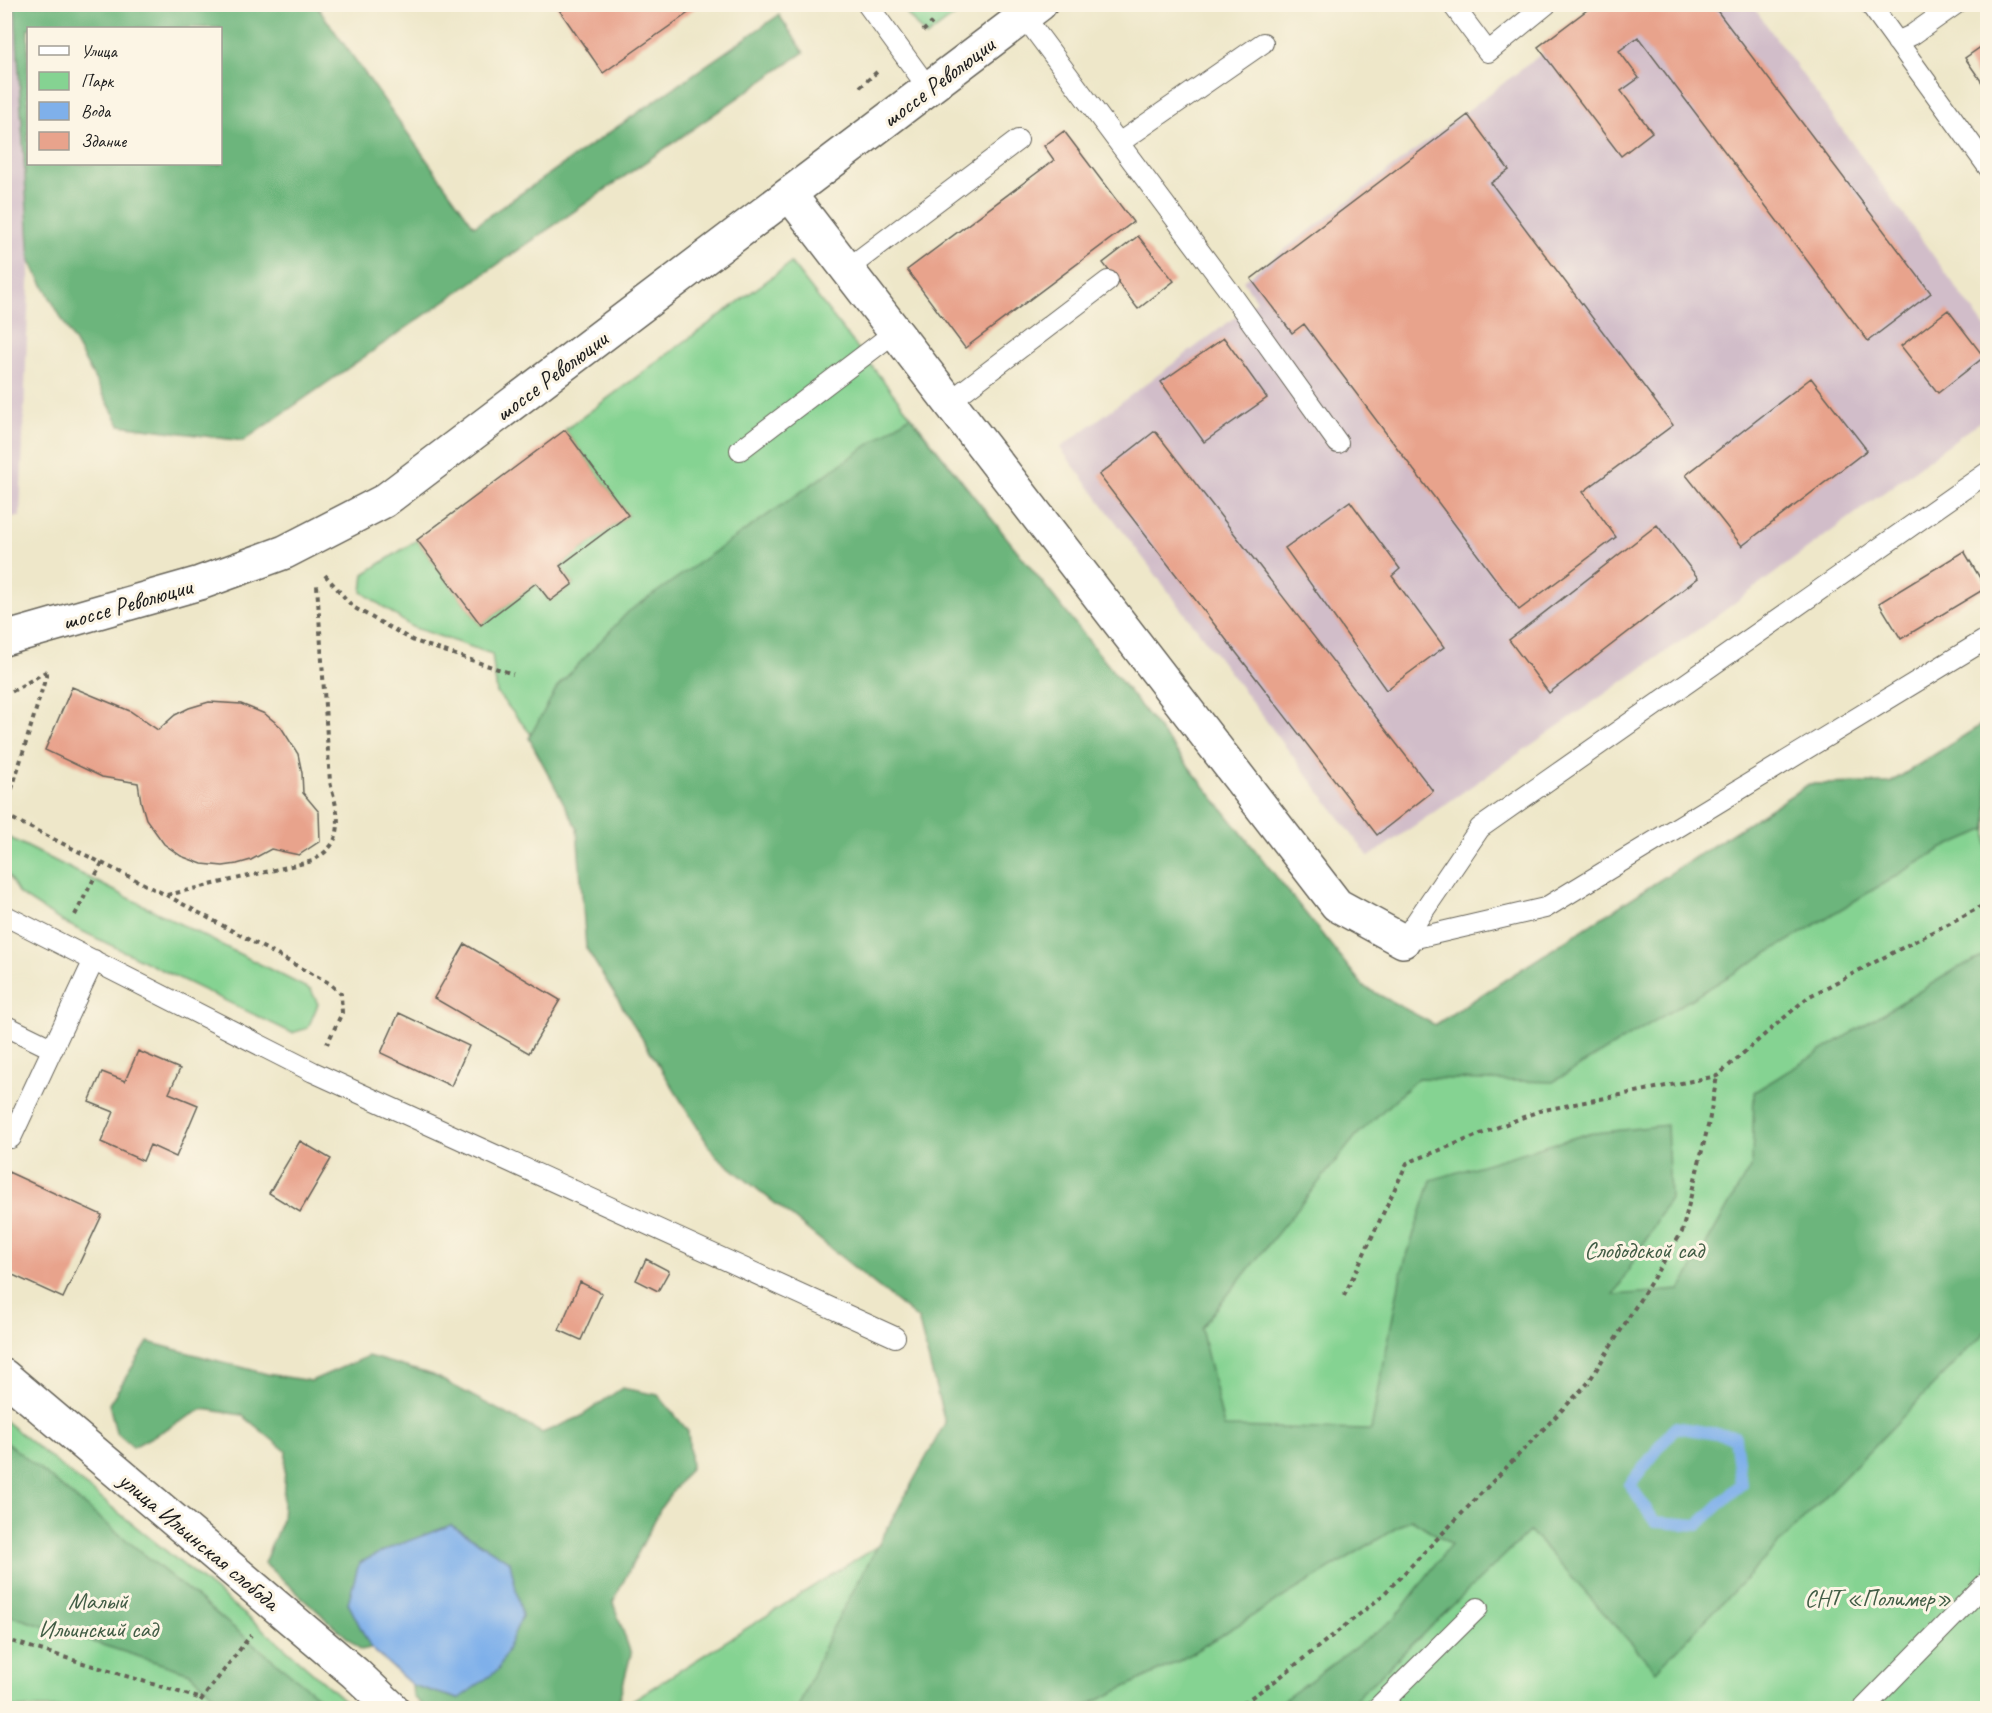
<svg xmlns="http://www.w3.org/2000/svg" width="1992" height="1713" viewBox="0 0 1992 1713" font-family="Caveat,sans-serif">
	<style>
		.industrial { fill: #d1bdc9 }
		.green { fill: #85d392; stroke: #507857; stroke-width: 1.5 }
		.forest { fill: #6cb57c; stroke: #44684c; stroke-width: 1.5; fill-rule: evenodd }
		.water { fill: #7fb0ea; stroke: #4e6683; stroke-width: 1.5 }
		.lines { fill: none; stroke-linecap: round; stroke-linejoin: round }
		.stream { stroke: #7fb0ea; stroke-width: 12 }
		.building { fill: #e8a38c }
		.lane-casing { stroke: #666359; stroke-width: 22 }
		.street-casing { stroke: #666359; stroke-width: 36 }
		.secondary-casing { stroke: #666359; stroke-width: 36 }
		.path { stroke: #666359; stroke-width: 4; stroke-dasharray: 4.5 4.5; stroke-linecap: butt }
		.lane { stroke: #fff; stroke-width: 20 }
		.street { stroke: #fff; stroke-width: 33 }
		.secondary { stroke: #fff; stroke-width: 33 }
		.labels { text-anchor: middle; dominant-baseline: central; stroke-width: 6; stroke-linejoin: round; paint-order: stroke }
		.street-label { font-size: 24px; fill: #1c1c1c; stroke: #fcf5e5 }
		.park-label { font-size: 24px; fill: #415c45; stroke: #fcf5e5 }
	</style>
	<rect width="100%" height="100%" fill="#fcf5e5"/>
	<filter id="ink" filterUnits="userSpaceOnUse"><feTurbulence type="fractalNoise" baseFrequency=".0167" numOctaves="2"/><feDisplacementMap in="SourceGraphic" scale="12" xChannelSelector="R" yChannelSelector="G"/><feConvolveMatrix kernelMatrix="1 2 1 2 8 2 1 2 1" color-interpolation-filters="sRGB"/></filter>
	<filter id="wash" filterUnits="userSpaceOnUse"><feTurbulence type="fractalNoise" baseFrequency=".008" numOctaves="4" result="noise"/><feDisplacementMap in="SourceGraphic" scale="24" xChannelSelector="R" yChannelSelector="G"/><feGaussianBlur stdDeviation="1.35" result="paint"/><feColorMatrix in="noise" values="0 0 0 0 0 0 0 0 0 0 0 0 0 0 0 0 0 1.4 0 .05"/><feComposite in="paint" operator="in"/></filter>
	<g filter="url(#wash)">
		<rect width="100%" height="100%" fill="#eee7c9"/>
		<path class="industrial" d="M15,4l15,257 -10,256h-15l-1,-512z
			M1606,5h146l235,325v86l-281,208 -337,233 -309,-409 197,-147 -14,-20z"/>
		<path class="green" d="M900,5h69l-43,32z
			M791,263l293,374 280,350 71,38 374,-241 81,-1 97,-62v987h-1367l470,-296 -593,-719 -5,-39 -80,-27 -50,-35 2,-18 53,-34 64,85 55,-42 14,18 23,-17 -13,-18 68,-51 -63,-85z
			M8,837l303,153 7,14 -10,24 -16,5 -231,-112 -42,-27 -14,-24v-24z
			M4,1420l272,220 77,68h-348z"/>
		<path class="forest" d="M15,5h301l158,221 305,-211 25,37 -561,389 -123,-16 -90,-164zM28,28h192v136h-192z
			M910,416l454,571 71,38 374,-241 81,-1 97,-62v108l-46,20 -388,233 -135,-4 -62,58 -155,192 23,99 147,3 30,-156 30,-94 155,-46 81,-9 3,73 -56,97 66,-5 72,-126 2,-72 202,-123 31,-14v375l-331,341 -126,-140 -184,177h-73l122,-90 56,-74 -40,-25 -232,142 -97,47h-284l33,-77 114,-208 -27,-104 -204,-165 -128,-206 -9,-120 -48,-90 29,-52 70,-74z
			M148,1342l119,32 44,7 57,-25 65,19 109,58 38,-16 42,-29 36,7 30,36 3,36 -29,39 -49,96 18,52 -14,54h-191l-13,-11 -1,-12 46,14 -110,-96 23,45 -10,2 -97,-87 18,-43 4,-69 -44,-36 -39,-6 -70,38 -17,-15 -7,-28z
			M4,1440l328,268h-115l3,-7 -30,-28 -185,-59z"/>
		<path class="water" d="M451,1525l59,37 12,54 -24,54 -40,29 -46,-14 -41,-37 -23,-45 11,-40 33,-16z"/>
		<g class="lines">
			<path class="stream" d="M1675,1427l60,10 6,47 -43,41 -43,-3 -25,-37z"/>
		</g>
		<g id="blocks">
			<path class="building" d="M555,4h146l-98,69z
				M1595,4h117l219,289 -63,48 -230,-304 -19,14 20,27 -18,13 31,41 -31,24 -83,-109z
				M1988,42v49l-23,-33z
				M1468,115l41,55 -18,13 182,242 -90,67 33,45 -97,73 -215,-286 -12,9 -41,-54z
				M1064,131l69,91 -168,126 -58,-78 147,-110 -10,-14z
				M1138,236l36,45 -36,28 -35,-46z
				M1948,310l36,47 -46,36 -37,-47z
				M1224,338l43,60 -63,44 -43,-60z
				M1811,378l56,72 -125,96 -56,-71z
				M565,430l63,85 -68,51 13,18 -23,17 -14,-18 -55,42 -64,-85z
				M1155,431l278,360 -56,44 -278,-360z
				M1350,501l50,68 -8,7 52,71 -58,43 -101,-142z
				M1657,525l41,53 -149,115 -40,-53z
				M1964,551l22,37 -85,51 -22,-36z
				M72,687l58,24 28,19 17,-15 14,-7 20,-6 32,2 24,10 16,13 17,27 4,19 1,20 16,19 1,29 -21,14 -28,-6 -20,11 -14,4 -14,2 -21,-2 -21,-8 -17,-12 -18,-25 -5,-17 -3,-19 -36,-6 -57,-27z
				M465,944l95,56 -31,53 -95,-55z
				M399,1013l70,33 -18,40 -70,-33z
				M138,1051l42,18 -11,24 29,12 -22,52 -26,-12 -7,16 -42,-19 13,-30 -25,-10 13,-30 23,9z
				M300,1141l31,18 -31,53 -31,-19z
				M4,1170l98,45 -39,83 -59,-27z
				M646,1259l23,12 -11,20 -22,-11z
				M580,1282l22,11 -21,47 -22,-10z"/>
		</g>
	</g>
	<g filter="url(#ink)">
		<use href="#blocks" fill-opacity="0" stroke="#666359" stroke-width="1.5"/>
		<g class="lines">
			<g class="lane-casing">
				<path id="lane" d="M867,4l62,85
					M1452,4l36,48 59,-48
					M1870,4l118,163
					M1024,16l206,276 108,151
					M1897,42l15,-7 44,-31
					M1119,143l144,-100
					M847,269l171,-129
					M949,402l159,-121
					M740,450l155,-118
					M4,915l309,157 582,265
					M1403,941l77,-113 508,-356
					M1403,941l142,-33 443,-270
					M4,1025l49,24
					M11,1138l83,-178
					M1377,1708l101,-100
					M1864,1708l124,-127"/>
			</g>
			<g class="street-casing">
				<path id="street" d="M790,195l547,710 66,36
					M4,1376l351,297 37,35"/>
			</g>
			<g class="secondary-casing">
				<path id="secondary" d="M4,639l196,-56 85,-31 99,-51 656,-497"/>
			</g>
			<path class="path" d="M923,31l9,-8
				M860,87l17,-15
				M325,575l28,32 61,34 99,33
				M4,696l43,-25
				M4,815l44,-145
				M5,815l161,80 163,88 12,11 1,19 -15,31
				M167,895l146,-34c5,-4 11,-7 15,-12 18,-18 7,-46 2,-67l-13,-197
				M75,915l27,-52
				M1344,1296l63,-133 132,-52 178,-35 91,-79 180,-94
				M4,1639l198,60
				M195,1708l56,-73
				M1236,1708l39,-27 105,-83 208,-215 94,-151 27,-110 8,-46"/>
			<use href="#lane" class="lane"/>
			<use href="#street" class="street"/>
			<use href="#secondary" class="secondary"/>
		</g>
	</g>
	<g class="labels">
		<g class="street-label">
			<text transform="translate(938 82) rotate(-37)">шоссе Революции</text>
			<text transform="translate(551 376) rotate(-37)">шоссе Революции</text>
			<text transform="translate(127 604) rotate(-16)">шоссе Революции</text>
			<text transform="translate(199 1541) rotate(40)">улица Ильинская слобода</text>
		</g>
		<g class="park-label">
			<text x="1644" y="1250">Слободской сад</text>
			<text x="1878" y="1598">СНТ «Полимер»</text>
			<text x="98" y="1601">Малый<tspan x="98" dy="28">Ильинский сад</tspan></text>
		</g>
	</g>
	<rect width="1992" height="1713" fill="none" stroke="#fcf5e5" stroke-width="24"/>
	<rect x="27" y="27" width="195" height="138" fill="#fcf5e5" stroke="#a29e95" stroke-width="1.5"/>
	<rect x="39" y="46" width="30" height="9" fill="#ffffff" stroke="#a29e95" stroke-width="1.5"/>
	<text x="81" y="57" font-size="18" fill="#1c1c1c">Улица</text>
	<rect x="39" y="72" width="30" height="18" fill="#85d392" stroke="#a29e95" stroke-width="1.5"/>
	<text x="81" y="87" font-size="18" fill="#1c1c1c">Парк</text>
	<rect x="39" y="102" width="30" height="18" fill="#7fb0ea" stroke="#a29e95" stroke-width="1.5"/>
	<text x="81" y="117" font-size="18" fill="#1c1c1c">Вода</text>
	<rect x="39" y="132" width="30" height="18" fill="#e8a38c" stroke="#a29e95" stroke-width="1.5"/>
	<text x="81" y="147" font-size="18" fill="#1c1c1c">Здание</text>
</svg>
